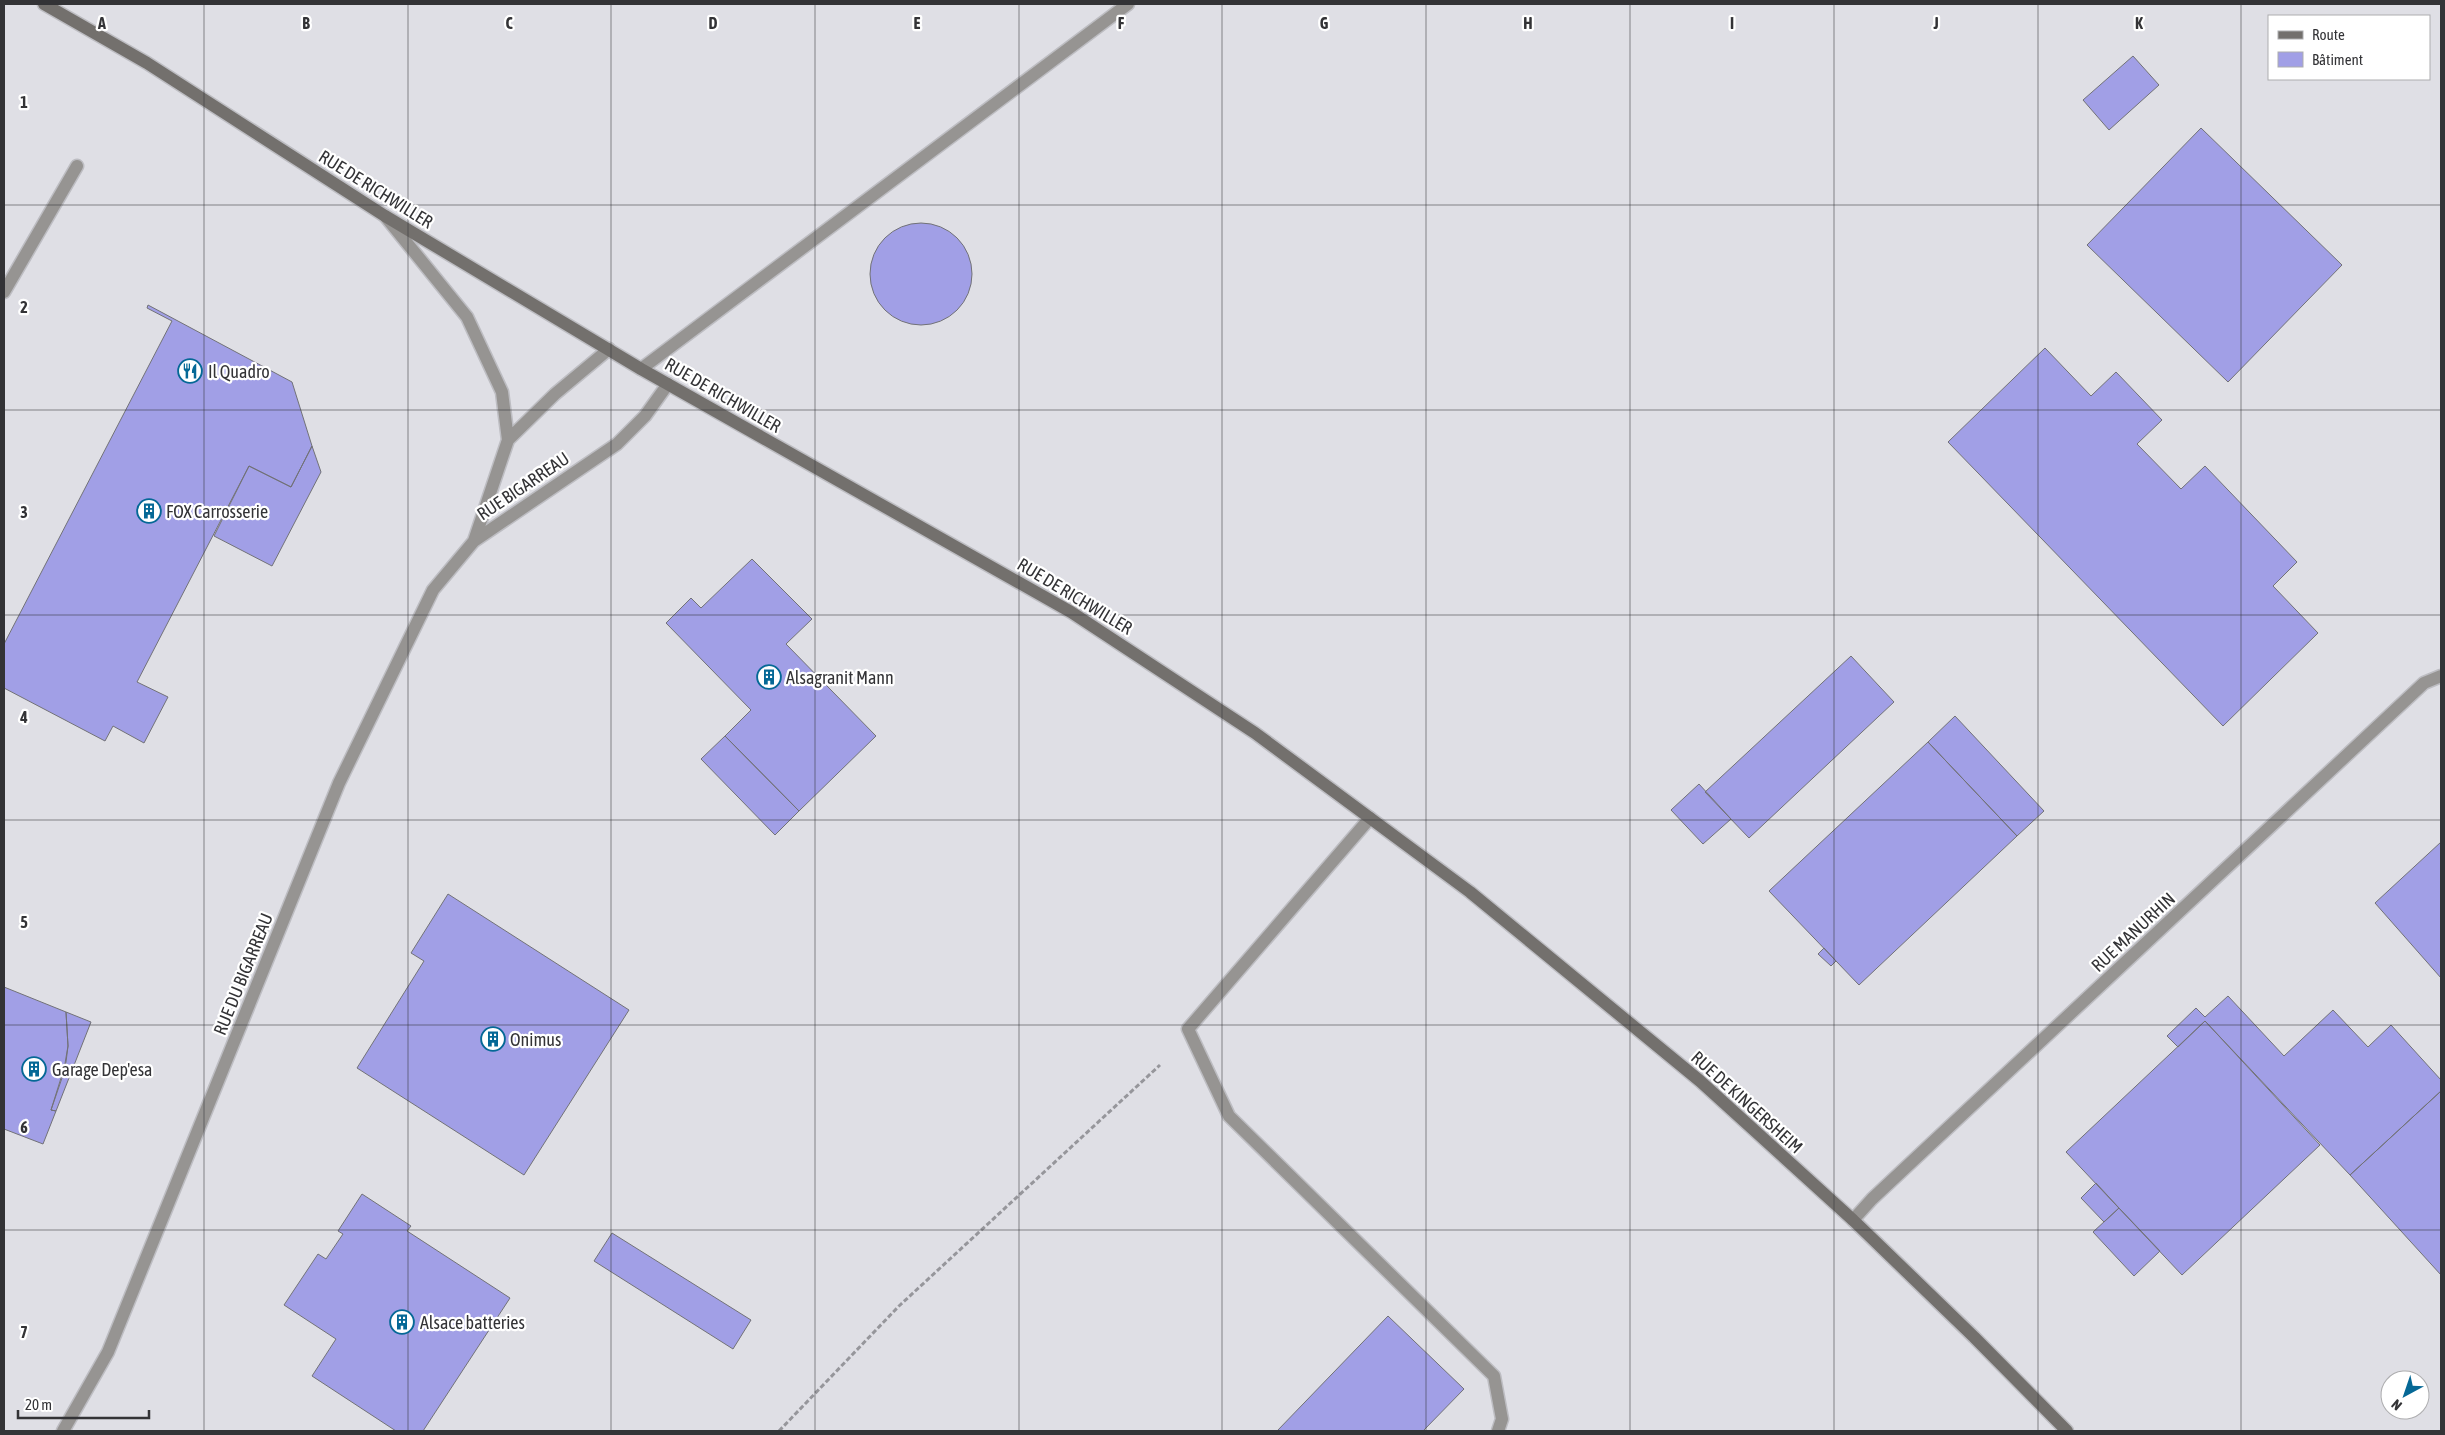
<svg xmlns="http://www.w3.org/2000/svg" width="2445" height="1435" viewBox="0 0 2445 1435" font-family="'Asap Condensed',sans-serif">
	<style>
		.building { fill: #a19fe6; stroke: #727277 }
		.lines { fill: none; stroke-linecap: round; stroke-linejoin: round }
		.service-casing { stroke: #bdbdc2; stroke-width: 15 }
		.minor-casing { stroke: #bdbdc2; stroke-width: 15 }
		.secondary-casing { stroke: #bdbdc2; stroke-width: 15 }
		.path { stroke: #96969b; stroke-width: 3; stroke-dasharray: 5 2.5; stroke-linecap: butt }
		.service { stroke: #969492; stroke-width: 12 }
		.minor { stroke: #969492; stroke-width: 12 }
		.secondary { stroke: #73706d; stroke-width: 12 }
		.grid { fill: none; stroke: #333336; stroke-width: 1; stroke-opacity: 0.55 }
		.labels { text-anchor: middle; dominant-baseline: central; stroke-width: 4.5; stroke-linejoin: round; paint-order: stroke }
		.street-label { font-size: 18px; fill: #333336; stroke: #fff }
		.poi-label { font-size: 18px; fill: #333336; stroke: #fff; text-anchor: start }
		.grid-label { font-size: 16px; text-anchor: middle; font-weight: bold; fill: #333336; stroke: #fff; stroke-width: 4.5; stroke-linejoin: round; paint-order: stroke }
	</style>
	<rect width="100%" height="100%" fill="#dfdfe5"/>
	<path class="building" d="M2133,56l26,29 -50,45 -26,-30z
		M2201,128l141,137 -114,117 -141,-137z
		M870 274a51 51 0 1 1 102 0a51 51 0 1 1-102 0Z
		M148,305l144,77 20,64 -21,41 -42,-21 -112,216 31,15 -24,46 -31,-17 -8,15 -101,-53v-44l168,-323 -25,-13z
		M2045,348l46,48 25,-24 46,48 -25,24 44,45 24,-23 92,96 -24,24 45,47 -95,93 -275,-284z
		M312,446l9,26 -49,94 -58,-30 35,-70 42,21z
		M752,559l60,60 -26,25 90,92 -77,75 -74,-75 26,-26 -85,-87 25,-25 10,10z
		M1851,656l43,46 -145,136 -44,-46z
		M1955,716l89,95 -27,25 -89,-94z
		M725,736l74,75 -24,24 -74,-76z
		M1928,742l89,94 -158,149 -90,-94z
		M1699,784l32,35 -28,25 -32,-34z
		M2441,842v136l-66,-75z
		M448,894l181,116 -105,165 -167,-107 67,-107 -13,-8z
		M1824,948l12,13 -5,5 -13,-12z
		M4,987l62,25 2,34 -2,16 -15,48 5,1 -13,33 -39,-15z
		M2228,996l56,60 49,-46 35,37 23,-22 50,55v11l-91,84 -145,-154 -27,26 -11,-11 29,-28 9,9z
		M66,1012l25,10 -35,89 -5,-1 12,-35 5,-29z
		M2205,1021l115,124 -138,130 -116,-123z
		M2441,1091v184l-91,-100z
		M2096,1183l23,25 -15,14 -23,-24z
		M362,1194l49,32 -4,5 103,67 -87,133h-27l-84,-55 24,-37 -52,-34 34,-51 8,5 17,-25 -5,-3z
		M2119,1208l41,43 -26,25 -41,-44z
		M612,1233l139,87 -18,29 -139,-88z
		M1388,1316l76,73 -41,42h-146z"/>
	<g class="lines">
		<g class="service-casing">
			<path id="service" d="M4,292l73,-126
				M641,369l487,-365"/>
		</g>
		<g class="minor-casing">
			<path id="minor" d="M385,216l82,101 35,75 6,48
				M474,541l34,-101 47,-46 54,-45
				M1370,818l-182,211 41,87 265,260 8,43 -4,12
				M1853,1220l19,-21 552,-516 17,-7
				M63,1431l45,-79 231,-569 94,-193 41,-49 143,-97 28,-28 23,-32"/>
		</g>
		<g class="secondary-casing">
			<path id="secondary" d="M44,4l103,59 238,153 256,153 430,243 184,121 215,159 230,189 153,139 121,117 93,94"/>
		</g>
		<path class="path" d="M779,1431l120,-125 261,-241"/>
		<use href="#service" class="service"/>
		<use href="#minor" class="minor"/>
		<use href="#secondary" class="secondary"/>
	</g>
	<path class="grid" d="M204,4v1427M408,4v1427M611,4v1427M815,4v1427M1019,4v1427M1222,4v1427M1426,4v1427M1630,4v1427M1834,4v1427M2038,4v1427M2241,4v1427M4,205h2437M4,410h2437M4,615h2437M4,820h2437M4,1025h2437M4,1230h2437"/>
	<defs>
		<g id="restaurant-ring" transform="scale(1.25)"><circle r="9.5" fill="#fff" stroke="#056896" stroke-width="1.5"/><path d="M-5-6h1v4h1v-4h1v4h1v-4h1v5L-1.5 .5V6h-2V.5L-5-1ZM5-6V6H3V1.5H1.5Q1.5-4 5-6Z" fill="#056896"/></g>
		<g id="building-ring" transform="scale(1.25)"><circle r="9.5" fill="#fff" stroke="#056896" stroke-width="1.5"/><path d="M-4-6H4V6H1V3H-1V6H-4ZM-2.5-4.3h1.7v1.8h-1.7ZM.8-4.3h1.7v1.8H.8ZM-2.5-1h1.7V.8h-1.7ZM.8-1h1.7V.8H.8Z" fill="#056896"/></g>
	</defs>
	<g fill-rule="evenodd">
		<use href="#restaurant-ring" x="190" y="371"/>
		<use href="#building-ring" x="149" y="511"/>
		<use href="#building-ring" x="769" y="677"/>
		<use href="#building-ring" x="493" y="1039"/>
		<use href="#building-ring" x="34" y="1069"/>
		<use href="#building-ring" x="402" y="1322"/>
	</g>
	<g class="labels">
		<g class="street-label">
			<text transform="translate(376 189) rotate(32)">RUE DE RICHWILLER</text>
			<text transform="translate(723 395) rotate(30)">RUE DE RICHWILLER</text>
			<text transform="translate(523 486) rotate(-34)">RUE BIGARREAU</text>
			<text transform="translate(1075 596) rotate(31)">RUE DE RICHWILLER</text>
			<text transform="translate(2133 932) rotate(-43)">RUE MANURHIN</text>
			<text transform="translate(243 974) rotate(-68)">RUE DU BIGARREAU</text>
			<text transform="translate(1747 1102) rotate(42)">RUE DE KINGERSHEIM</text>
		</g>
		<g class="poi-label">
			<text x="208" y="371">Il Quadro</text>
			<text x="166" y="511">FOX Carrosserie</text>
			<text x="786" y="677">Alsagranit Mann</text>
			<text x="510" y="1039">Onimus</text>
			<text x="52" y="1069">Garage Dep'esa</text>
			<text x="420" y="1322">Alsace batteries</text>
		</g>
	</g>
	<g class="grid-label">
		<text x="102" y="29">A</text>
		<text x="306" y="29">B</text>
		<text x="509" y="29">C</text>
		<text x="713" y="29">D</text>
		<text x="917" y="29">E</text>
		<text x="1121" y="29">F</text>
		<text x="1324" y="29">G</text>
		<text x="1528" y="29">H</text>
		<text x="1732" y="29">I</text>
		<text x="1936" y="29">J</text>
		<text x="2139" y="29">K</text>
		<text x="24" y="108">1</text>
		<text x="24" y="313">2</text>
		<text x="24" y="518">3</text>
		<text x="24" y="723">4</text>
		<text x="24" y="928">5</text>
		<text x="24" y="1133">6</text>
		<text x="24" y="1338">7</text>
	</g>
	<rect width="2445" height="1435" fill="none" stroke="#333336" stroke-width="10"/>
	<rect x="2268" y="15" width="162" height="65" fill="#ffffff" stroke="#adadaf"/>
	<rect x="2278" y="31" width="25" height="8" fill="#73706d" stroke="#adadaf"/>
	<text x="2312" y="40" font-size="15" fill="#333336">Route</text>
	<rect x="2278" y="52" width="25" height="15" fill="#a19fe6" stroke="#adadaf"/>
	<text x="2312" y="65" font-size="15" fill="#333336">Bâtiment</text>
	<g transform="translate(2405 1395) rotate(220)"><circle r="24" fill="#ffffff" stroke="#adadaf"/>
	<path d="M0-4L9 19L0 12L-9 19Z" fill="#056896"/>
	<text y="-8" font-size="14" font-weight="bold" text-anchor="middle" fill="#333336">N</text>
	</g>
	<path d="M18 1410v8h131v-8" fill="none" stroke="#333336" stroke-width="2.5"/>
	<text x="25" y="1410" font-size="15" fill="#333336" stroke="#ffffff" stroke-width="4" paint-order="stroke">20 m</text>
</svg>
